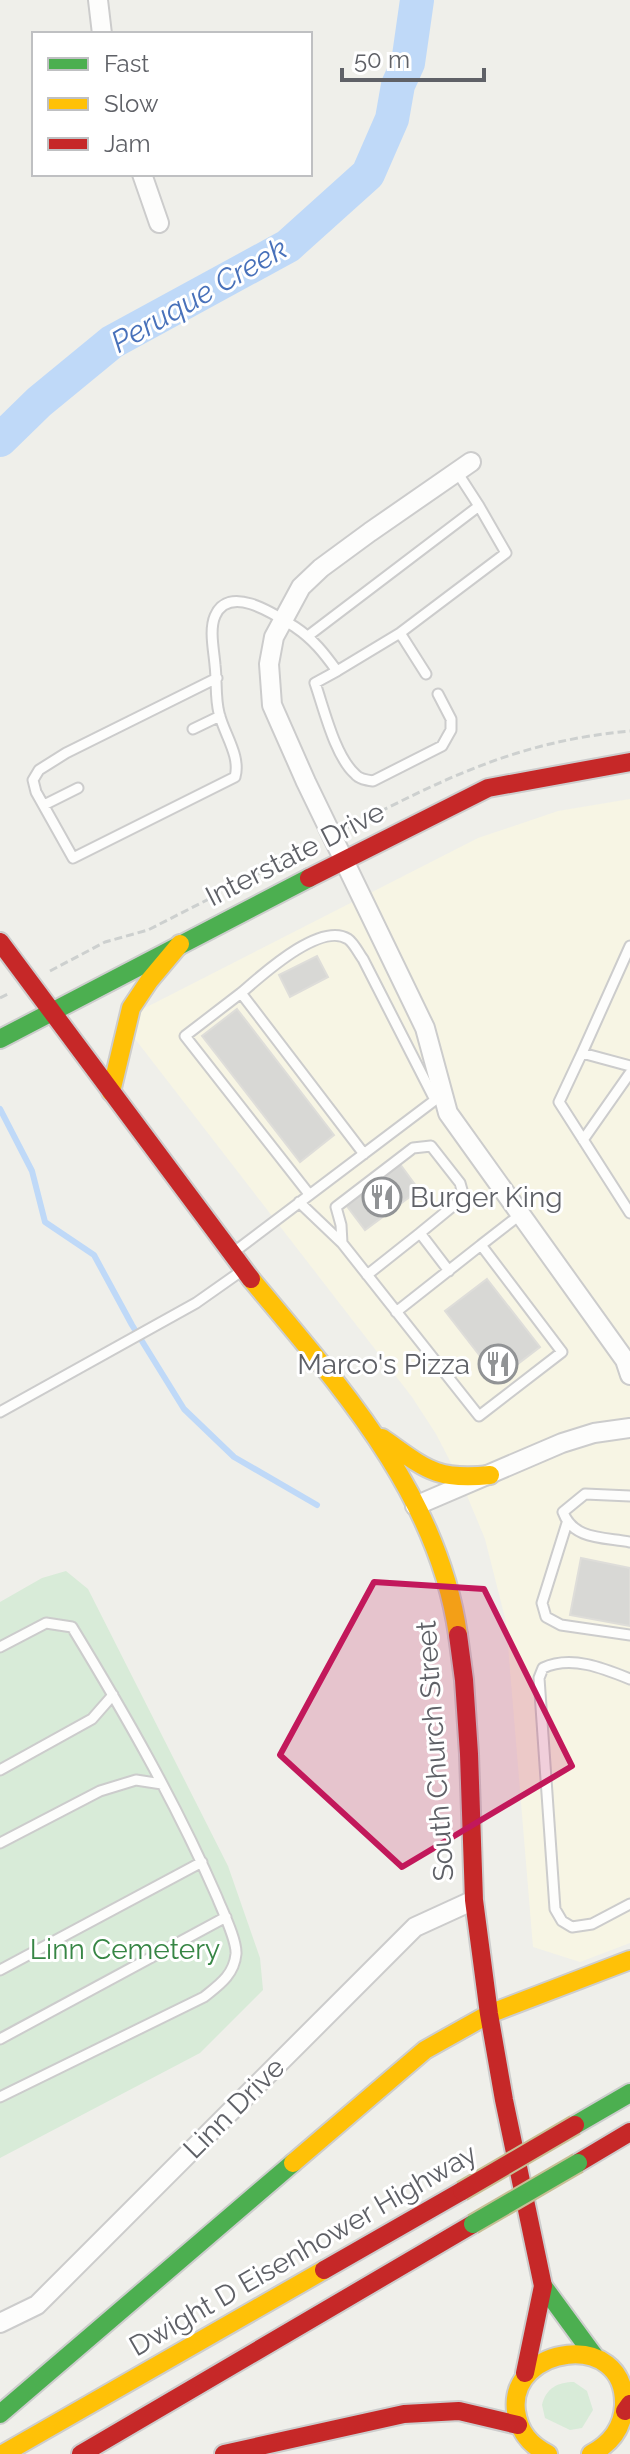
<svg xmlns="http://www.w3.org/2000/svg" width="630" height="2454" viewBox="0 0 630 2454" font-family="Raleway,sans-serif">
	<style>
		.commercial { fill: #f7f5e4 }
		.green { fill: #d8ebd8 }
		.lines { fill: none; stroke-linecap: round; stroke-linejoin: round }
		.stream { stroke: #bfd9f8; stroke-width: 6 }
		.river { stroke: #bfd9f8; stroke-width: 34 }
		.building { fill: #d8d8d5; stroke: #deddd9; stroke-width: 2 }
		.lane-casing { stroke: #ccc; stroke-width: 13 }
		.street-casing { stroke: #ccc; stroke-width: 22 }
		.fast-casing { stroke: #cdcdcd; stroke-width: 22 }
		.slow-casing { stroke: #cdcdcd; stroke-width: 22 }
		.jam-casing { stroke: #cdcdcd; stroke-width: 22 }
		.path { stroke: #cdd0cf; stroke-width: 3; stroke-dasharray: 8 4; stroke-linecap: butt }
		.lane { stroke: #fdfdfc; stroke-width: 9 }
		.street { stroke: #fdfdfc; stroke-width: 18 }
		.fast { stroke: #4caf50; stroke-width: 18 }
		.slow { stroke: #ffc107; stroke-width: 18 }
		.jam { stroke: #c62828; stroke-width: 18 }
		.fast-bridge-casing { stroke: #c7bf96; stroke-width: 22; stroke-linecap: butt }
		.jam-bridge-casing { stroke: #c7bf96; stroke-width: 22; stroke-linecap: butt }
		.fast-bridge { stroke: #4caf50; stroke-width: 18 }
		.jam-bridge { stroke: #c62828; stroke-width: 18 }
		.marked { fill: #c2185b; fill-opacity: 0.2; stroke: #c2185b; stroke-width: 6; stroke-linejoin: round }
		.labels { text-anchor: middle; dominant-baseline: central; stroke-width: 6; stroke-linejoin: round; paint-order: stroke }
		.street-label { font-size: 28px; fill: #5f6167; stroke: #fff }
		.poi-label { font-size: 28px; fill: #5f6167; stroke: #fff; text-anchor: start }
		.park-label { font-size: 28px; fill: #378645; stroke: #fff }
		.water-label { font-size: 30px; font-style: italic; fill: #4871ba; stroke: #fff }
	</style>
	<rect width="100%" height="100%" fill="#efefea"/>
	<path class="commercial" d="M630,799v1144l-50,19 -47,-15 -27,-325 -21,-83 -22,-53 -27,-52 -24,-37 -280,-362 3,-22 343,-175 80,-27z"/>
	<path class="green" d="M66,1571l22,18 140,277 32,92 3,32 -63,63 -200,105v-556l42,-24z
		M574,2382l13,9 6,19 -11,18 -12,2 -25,-12 -3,-13c4,-17 16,-23 32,-23z"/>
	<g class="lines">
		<path class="stream" d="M0,1109l32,62 13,51 49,33 38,70 52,84 50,48 83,48"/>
		<path class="river" d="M0,440l39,-38 73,-60 176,-96 80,-72 24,-55 6,-34 10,-22 9,-63"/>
	</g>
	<path class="building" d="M317,956l11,21 -38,20 -11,-22z
		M237,1009l97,126 -34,27 -98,-126z
		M400,1164l19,26 -54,40 -19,-25z
		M487,1279l53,68 -42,32 -53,-68z
		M581,1558l49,10v58l-60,-11z"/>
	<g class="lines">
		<g class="lane-casing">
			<path id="lane" d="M457,472l22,34
				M400,633l26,41
				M308,636l171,-130 27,47 -106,80 -63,38
				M217,678l-151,75 -27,17 -6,10 3,12 37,66 162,-81c6,-21 -11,-43 -16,-64 -4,-15 -2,-32 -4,-48 -1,-14 -6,-35 0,-49 14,-33 61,-1 80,11 18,12 29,26 42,44l-22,12c9,26 20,73 40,91 4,5 11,6 18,7l69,-35 9,-16v-11l-13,-25
				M193,729l27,-13
				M44,805l34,-17
				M241,993c20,-17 79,-72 107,-54 6,4 11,15 15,20l72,141
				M582,1053l48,-107
				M630,1066l-48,-13 -23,49 71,111
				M583,1140l47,-67
				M309,1194l-124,-158 56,-43 123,161
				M299,1202l43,41 137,173 83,-64 -81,-107 40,-31
				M342,1243l-1,-18 -5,-18 77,-59 18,-2 29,37 4,14 -44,36
				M234,1252l205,-155
				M367,1275l53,-42 29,38
				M396,1312l85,-67
				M0,1412l196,-109 44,-31
				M630,1496l-45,-2 -22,18c10,28 41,25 67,30
				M567,1523l-25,80 4,14 15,8 69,10
				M0,1647l46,-24 26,4c53,87 104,176 145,270 5,13 20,43 19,57 -2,21 -17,31 -32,43l-204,100
				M630,1679c-27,-11 -59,-24 -87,-11l-4,10 16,231 7,12 10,6 20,-3 38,-20
				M0,1770l92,-51 21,-24
				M0,1843l100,-52 36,-11 26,4
				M0,1970l202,-108
				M0,2039l226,-122"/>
		</g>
		<g class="street-casing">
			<path id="street" d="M98,0l4,34
				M142,174l17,49
				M471,462l-101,70 -49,36 -20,19 -27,50 -5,27 3,41 34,77 119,246 23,85 177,247 5,15
				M415,1506l147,-63 32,-10 36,-5
				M0,2323l37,-18 378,-378 59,-27"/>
		</g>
		<g class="fast-casing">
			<path id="fast" d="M0,1039l309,-161
				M575,2125l55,-32
				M543,2286l52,71
				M0,2414l293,-251"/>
		</g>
		<g class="slow-casing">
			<path id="slow" d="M111,1092l20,-84 18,-27 31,-37
				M251,1279c88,106 187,214 207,356
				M382,1438c43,30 53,43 108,37
				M293,2163l132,-113 64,-36 141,-54
				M3,2454l321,-184
				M548,2454c-18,-9 -29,-22 -32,-43 -8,-65 110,-83 108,-6 -1,23 -14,39 -33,49"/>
		</g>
		<g class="jam-casing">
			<path id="jam" d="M309,878l179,-90 142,-26
				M0,942l251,337
				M458,1635l6,45 5,74 5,146 15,114 15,86 39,186 -18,87
				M578,2163l52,-31
				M324,2270l138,-79
				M625,2411l5,-7
				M81,2454l392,-230
				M224,2454l180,-40 55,-3 59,14"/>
		</g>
		<path class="path" d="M348,828c97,-50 171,-87 282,-97
			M50,971l55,-29 43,-12 169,-86
			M0,998l8,-4"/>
		<use href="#lane" class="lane"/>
		<use href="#street" class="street"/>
		<use href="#fast" class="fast"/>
		<use href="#slow" class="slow"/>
		<use href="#jam" class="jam"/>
		<g class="fast-bridge-casing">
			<path id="fast-bridge" d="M473,2224l105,-61"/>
		</g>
		<g class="jam-bridge-casing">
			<path id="jam-bridge" d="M462,2191l113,-66"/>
		</g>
		<use href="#fast-bridge" class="fast-bridge"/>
		<use href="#jam-bridge" class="jam-bridge"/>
	</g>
	<path class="marked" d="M374,1582l110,7 88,177 -170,101 -122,-112z"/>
	<defs>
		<g id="restaurant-ring" transform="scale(2)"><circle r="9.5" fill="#fff" stroke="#919395" stroke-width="1.5"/><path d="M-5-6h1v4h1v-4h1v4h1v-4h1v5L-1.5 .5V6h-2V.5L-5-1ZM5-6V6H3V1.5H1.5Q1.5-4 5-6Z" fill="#919395"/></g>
	</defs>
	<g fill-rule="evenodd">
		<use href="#restaurant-ring" x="382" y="1197"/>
		<use href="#restaurant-ring" x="498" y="1364"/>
	</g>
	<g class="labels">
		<g class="street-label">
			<text transform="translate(295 854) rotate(-27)">Interstate Drive</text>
			<text transform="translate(435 1751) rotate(-94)">South Church Street</text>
			<text transform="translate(234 2108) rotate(-45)">Linn Drive</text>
			<text transform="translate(303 2250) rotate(-30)">Dwight D Eisenhower Highway</text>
		</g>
		<g class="poi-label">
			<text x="410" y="1197">Burger King</text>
			<text x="470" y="1364" text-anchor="end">Marco's Pizza</text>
		</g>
		<g class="park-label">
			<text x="125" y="1949">Linn Cemetery</text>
		</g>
		<g class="water-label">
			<text transform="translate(199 295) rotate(-30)">Peruque Creek</text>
		</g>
	</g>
	<rect x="32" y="32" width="280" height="144" fill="#ffffff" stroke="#bfc0c2" stroke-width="2"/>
	<rect x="48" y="58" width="40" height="12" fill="#4caf50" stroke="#bfc0c2" stroke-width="2"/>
	<text x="104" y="72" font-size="24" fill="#5f6167">Fast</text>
	<rect x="48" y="98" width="40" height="12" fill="#ffc107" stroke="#bfc0c2" stroke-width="2"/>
	<text x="104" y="112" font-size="24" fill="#5f6167">Slow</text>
	<rect x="48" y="138" width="40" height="12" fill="#c62828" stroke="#bfc0c2" stroke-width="2"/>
	<text x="104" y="152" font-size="24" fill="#5f6167">Jam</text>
	<path d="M342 68v12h142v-12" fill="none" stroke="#5f6167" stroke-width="4"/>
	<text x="354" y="68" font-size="24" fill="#5f6167" stroke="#ffffff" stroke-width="6" paint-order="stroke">50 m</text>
</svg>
